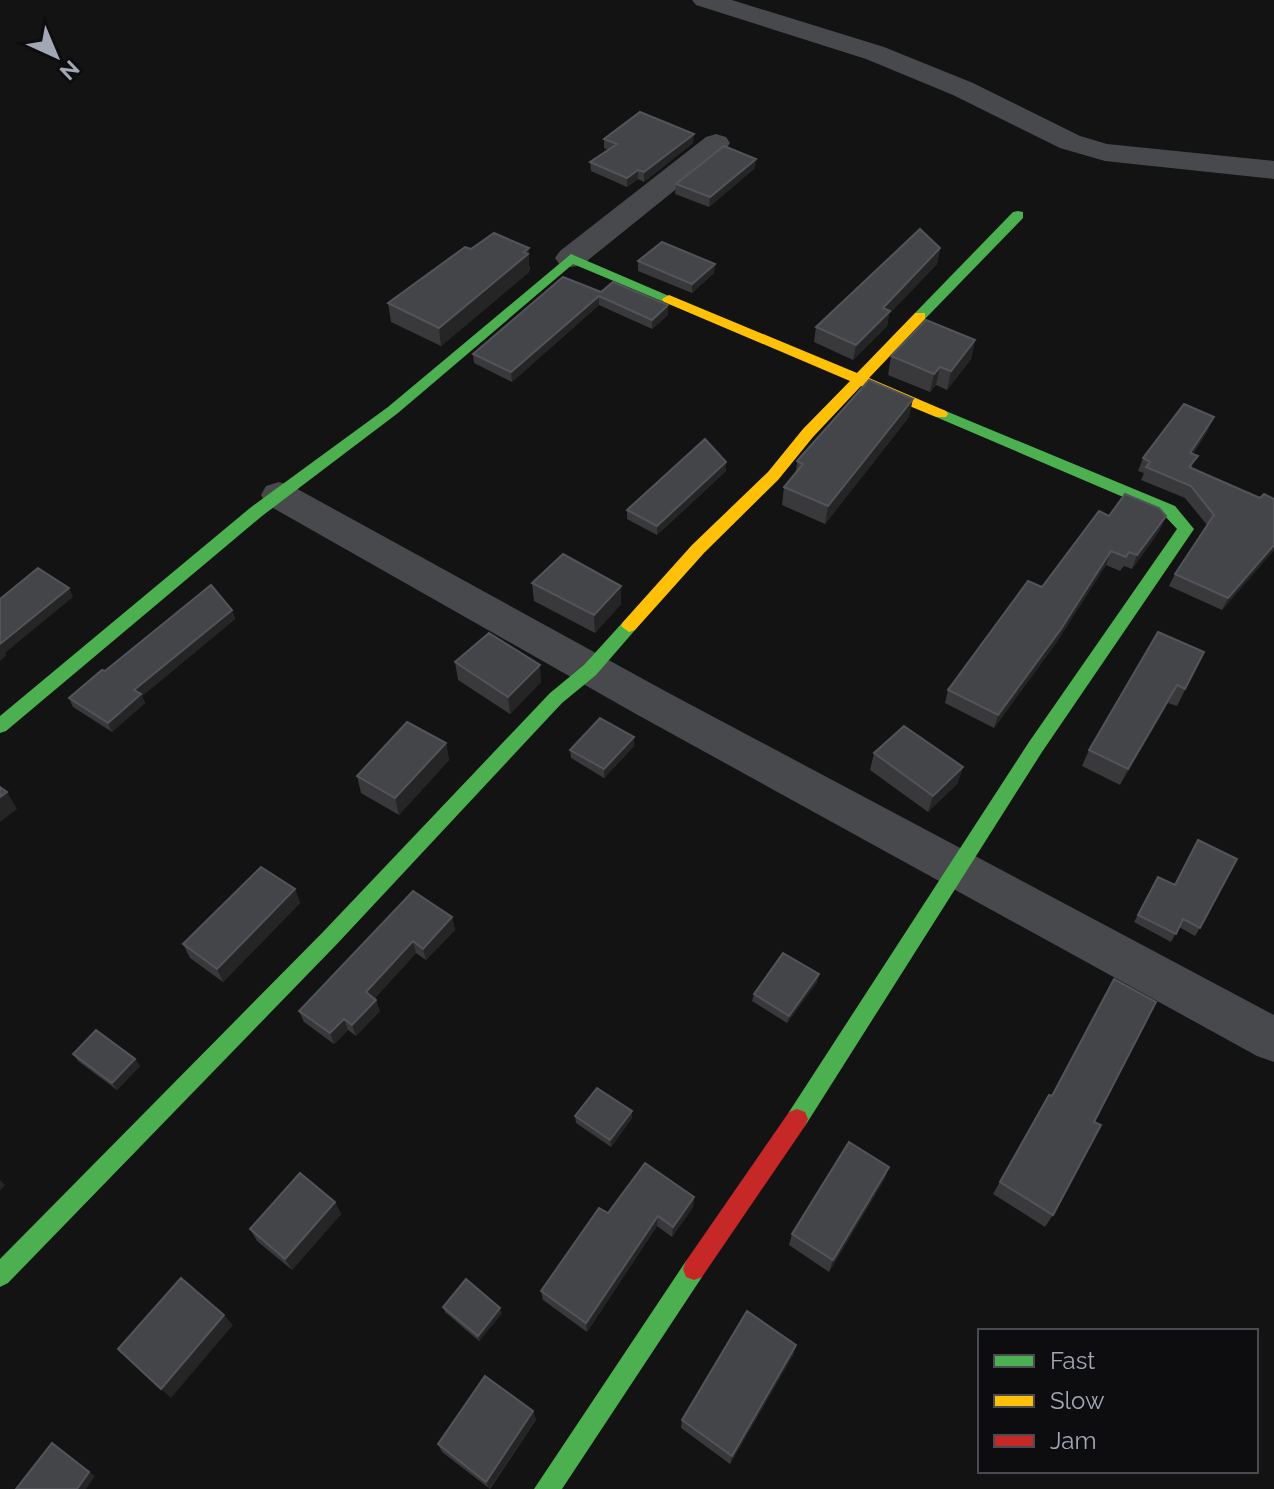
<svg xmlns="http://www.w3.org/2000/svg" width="1274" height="1489" viewBox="0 0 1274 1489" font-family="Raleway,sans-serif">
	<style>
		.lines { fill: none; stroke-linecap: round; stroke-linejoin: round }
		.street { fill: #47494c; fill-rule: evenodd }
		.fast { fill: #4caf50; fill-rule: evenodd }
		.slow { fill: #ffc107; fill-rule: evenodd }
		.jam { fill: #c62828; fill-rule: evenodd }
		.wall { fill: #39393c }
		.shaded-wall { fill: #252526 }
		.building { fill: #444549; stroke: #53545a; stroke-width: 2 }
	</style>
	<rect width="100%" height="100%" fill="#131313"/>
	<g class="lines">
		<path class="street" d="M692,0h40l152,47 89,36 107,53 27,8 167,17v18l-169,-18 -45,-13 -107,-53 -87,-36 -170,-54z
			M716,134l10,3 4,6 -4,6 -144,116 -11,2 -11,-2 -5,-7 5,-7 146,-114z
			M279,482l13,4 373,205 609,324v47l-17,-6 -621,-342 -370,-210 -5,-9 5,-9z"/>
		<path class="fast" d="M1018,211l5,1v6l-98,101h-10v-6l98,-101z
			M571,254l105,45 -2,3h-10l-91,-38 -175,149 -136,103 -256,215 -6,2v-17l250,-208 138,-101z
			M941,409l234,97 19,23 -152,223 -237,374 -8,3 -8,-3 -3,-7 3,-7 240,-370 148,-213 -14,-15 -227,-97v-6z
			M629,620l8,6 -2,4 -39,45 -34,28 -225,241 -329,339 -8,4v-28l323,-327 227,-239 34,-28 39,-43z
			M694,1258l8,3 3,8 -3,8 -140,212h-28l152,-228z"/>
		<path class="slow" d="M669,295l188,78 58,-60h10v6l-56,59 77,33 2,3 -2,3h-10l-75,-31 -48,51 -35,43 -74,73 -69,77 -6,2 -8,-6 2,-4 69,-77 76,-73 35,-43 47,-48 -186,-79 -2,-3z"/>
		<path class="jam" d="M797,1109l8,3 3,7 -3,7 -103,151 -8,3 -8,-3 -3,-8 3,-8 103,-149z"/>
	</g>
	<path class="wall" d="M604,139l89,4 -49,39 -6,-3 -11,8 -36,-16 -1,-9 18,-12 -4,-2z
		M755,168l-46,39 -34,-13 1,-10z
		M940,248l-3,16 -48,50 -2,12 -34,34 -39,-18 2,-15z
		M471,249l59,18 -1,5 -88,74 -50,-24 -3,-19z
		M638,261l77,3 -1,9 -22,20 -54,-22z
		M601,292l67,23 -16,14 -53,-24 -87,77 -38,-19 -1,-9z
		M975,340l-4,19 -24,31 -11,-5 -6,7 -42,-17 3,-19z
		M909,417l-84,107 -43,-19 2,-18 12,-14 1,-12z
		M1208,430l-15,24 -1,15 82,81 -52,60 -53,-24 6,-12 32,-49 -22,-27 -44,-18 3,-7 -6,-2 5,-13z
		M726,471l-69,64 -30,-16v-9z
		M1109,516l51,14 -28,39 -8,-3 -4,5 -14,-6 -50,78 -62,85 -49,-25 3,-13z
		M532,583l89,3v18l-26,29 -61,-32z
		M232,610l3,9 -93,77 3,7 -33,29 -39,-25 -4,-9 36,-27z
		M1204,652l-27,54 -9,-3 -48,82 -38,-19 7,-16z
		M455,662l86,20 -31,32 -52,-34z
		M634,737v9l-30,32 -33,-20 -1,-8z
		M446,743l3,17 -50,55 -38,-22 -4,-17z
		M874,753l89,14 -6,17 -29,28 -58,-42z
		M1158,877l42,51 -5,8 -16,-9 -8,15 -37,-20z
		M295,889l5,14 -77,79 -33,-24 -7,-14z
		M452,917l3,13 -29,30 -10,-7 -42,46 6,12 -24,25 -8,-6 -14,14 -30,-22 -5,-11z
		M819,974l-2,8 -30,41 -35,-22 2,-7z
		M73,1054l62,5 5,7 -23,24 -39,-29z
		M1049,1095l45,27 -41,93 -8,12 -52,-33z
		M575,1116l57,2 -21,29 -35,-24z
		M889,1167l-5,13 -55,92 -40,-27 3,-11z
		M694,1197l-1,10 -21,30 -15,-11 -70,106 -44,-32 -2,-9 67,-78z
		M335,1202l6,12 -49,56 -35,-29 -7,-12z
		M443,1307l59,6 -23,28 -34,-29z
		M796,1345l-3,10 -63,109 -49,-36 1,-8z
		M533,1411l3,9 -46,69 -48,-37 -4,-8z"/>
	<path class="shaded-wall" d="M694,134l-1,9 -49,39v-10z
		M756,159l-1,9 -46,39 1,-10z
		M638,170v9l-11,8v-9z
		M529,248v24l-88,74 -2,-18z
		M940,248l-3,16 -48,50 -2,12 -34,34 3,-15 27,-37z
		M715,264l-1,9 -22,20v-9z
		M599,296v9l-87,77 -1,-10z
		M668,305v10l-16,14v-9z
		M975,340l-4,19 -24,31 4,-19z
		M940,367l-4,18 -6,7 4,-18z
		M913,399l-4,18 -84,107 3,-18z
		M1214,417l-6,13 -23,36 5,-13z
		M726,462v9l-69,64v-9z
		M1166,516l-6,14 -28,39 5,-14z
		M1274,545v5l-52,60 6,-12z
		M1111,551l-5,14 -50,78 -62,85 4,-13z
		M621,586v18l-26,29 -1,-18z
		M69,588l4,9 -68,56 2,2 -7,6v-17z
		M232,610l3,9 -93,77 3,7 -33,29 -4,-9 26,-33z
		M540,665l1,17 -31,32 -2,-17z
		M1177,685l-9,18 -48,82 8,-16z
		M634,737v9l-30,32v-9z
		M446,743l3,17 -50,55 -4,-17z
		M963,767l-6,17 -29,28 5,-16z
		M7,792l10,17 -17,13v-25z
		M295,889l5,14 -77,79 -6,-13z
		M452,917l3,13 -29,30 -3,-11z
		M413,941l3,12 -46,51 -4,-12z
		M819,974l-2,8 -30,41 2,-7z
		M376,1000l4,11 -24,25 -4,-11z
		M344,1019l4,11 -14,14 -4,-11z
		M135,1059l5,7 -23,24 -5,-7z
		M632,1111v7l-21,29 -1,-7z
		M889,1167l-5,13 -55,92 4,-12z
		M0,1180l5,5 -5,6z
		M694,1197l-1,10 -21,30 1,-10z
		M335,1202l6,12 -49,56 -7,-11z
		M658,1216l-1,10 -70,106 -1,-9z
		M500,1308l2,5 -23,28 -1,-5z
		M224,1315l9,10 -62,73 -10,-9z
		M796,1345l-3,10 -63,109 2,-8z
		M533,1411l3,9 -47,69 -3,-7z
		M52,1443l43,33 -9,13h-9z"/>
	<path class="building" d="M640,112l54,22 -50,38 -6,-2 -11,8 -37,-16 27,-18 -13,-5z
		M724,146l32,13 -46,38 -34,-13z
		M920,229l20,19 -57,60 7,3 -34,34 -40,-18z
		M494,233l35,15 -5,4 4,2 -89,74 -51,-25 77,-56 6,2z
		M662,242l53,22 -23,20 -54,-23z
		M563,277l38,15 12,-10 55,23 -16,15 -53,-24 -88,76 -38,-18z
		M926,320l49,20 -24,31 -11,-4 -6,7 -43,-18z
		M869,380l44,19 -85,107 -44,-19 19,-23 -6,-3z
		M1184,404l30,13 -24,36 8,3 -9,11 71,31 4,-4 10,5v46l-46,53 -53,-24 39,-59 -23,-29 -45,-19 4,-5 -7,-4z
		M705,439l21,23 -69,64 -30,-16z
		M1125,494l34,14 7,8 -29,39 -8,-3 -3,5 -15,-6 -50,78 -63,86 -50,-25 80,-109 14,6 57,-76 10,5z
		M563,554l58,32 -27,29 -62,-32z
		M38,568l31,20 -69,56v-45z
		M211,585l21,25 -98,80 7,4 -33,29 -39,-25 33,-28 3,1z
		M1158,632l46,20 -19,37 -8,-4 -49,84 -39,-19z
		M489,633l51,32 -32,32 -53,-35z
		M600,718l34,19 -30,32 -34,-19z
		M407,722l39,21 -51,55 -38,-22z
		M904,726l59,41 -30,29 -59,-43z
		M0,787l7,5 -7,5z
		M1198,840l39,19 -37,69 -17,-9 -7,15 -38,-19 20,-38 17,8z
		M261,867l34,22 -78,80 -34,-25z
		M413,891l39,26 -29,32 -10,-8 -47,51 10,8 -24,25 -8,-6 -14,14 -31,-22z
		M783,953l36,21 -30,42 -35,-22z
		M1114,979l42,23 -62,120 7,3 -48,90 -53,-33 49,-87 3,1z
		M96,1030l39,29 -23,24 -39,-29z
		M597,1088l35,23 -22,29 -35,-24z
		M849,1142l40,25 -56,93 -41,-26z
		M645,1163l49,34 -21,30 -15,-11 -72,107 -45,-32 58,-83 9,5z
		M300,1173l35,29 -50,57 -35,-30z
		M181,1278l43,37 -63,74 -43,-40z
		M466,1279l34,29 -22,28 -35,-29z
		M747,1311l49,34 -64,111 -50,-36z
		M485,1376l48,35 -47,71 -48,-38z
		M52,1443l37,29 -12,17h-61z"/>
	<rect x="978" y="1329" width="280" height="144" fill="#0d0d0f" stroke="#494b52" stroke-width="2"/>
	<rect x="994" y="1355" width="40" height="12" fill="#4caf50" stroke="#494b52" stroke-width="2"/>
	<text x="1050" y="1369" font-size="24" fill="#a2a7b6">Fast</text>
	<rect x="994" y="1395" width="40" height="12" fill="#ffc107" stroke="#494b52" stroke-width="2"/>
	<text x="1050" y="1409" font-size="24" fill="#a2a7b6">Slow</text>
	<rect x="994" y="1435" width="40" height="12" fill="#c62828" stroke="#494b52" stroke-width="2"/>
	<text x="1050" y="1449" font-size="24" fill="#a2a7b6">Jam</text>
	<g transform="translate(56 56) rotate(136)" stroke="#0d0d0f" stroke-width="6" paint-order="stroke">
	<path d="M0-6L14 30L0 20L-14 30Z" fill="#a2a7b6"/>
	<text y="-12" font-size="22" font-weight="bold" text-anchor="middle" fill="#a2a7b6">N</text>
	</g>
</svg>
